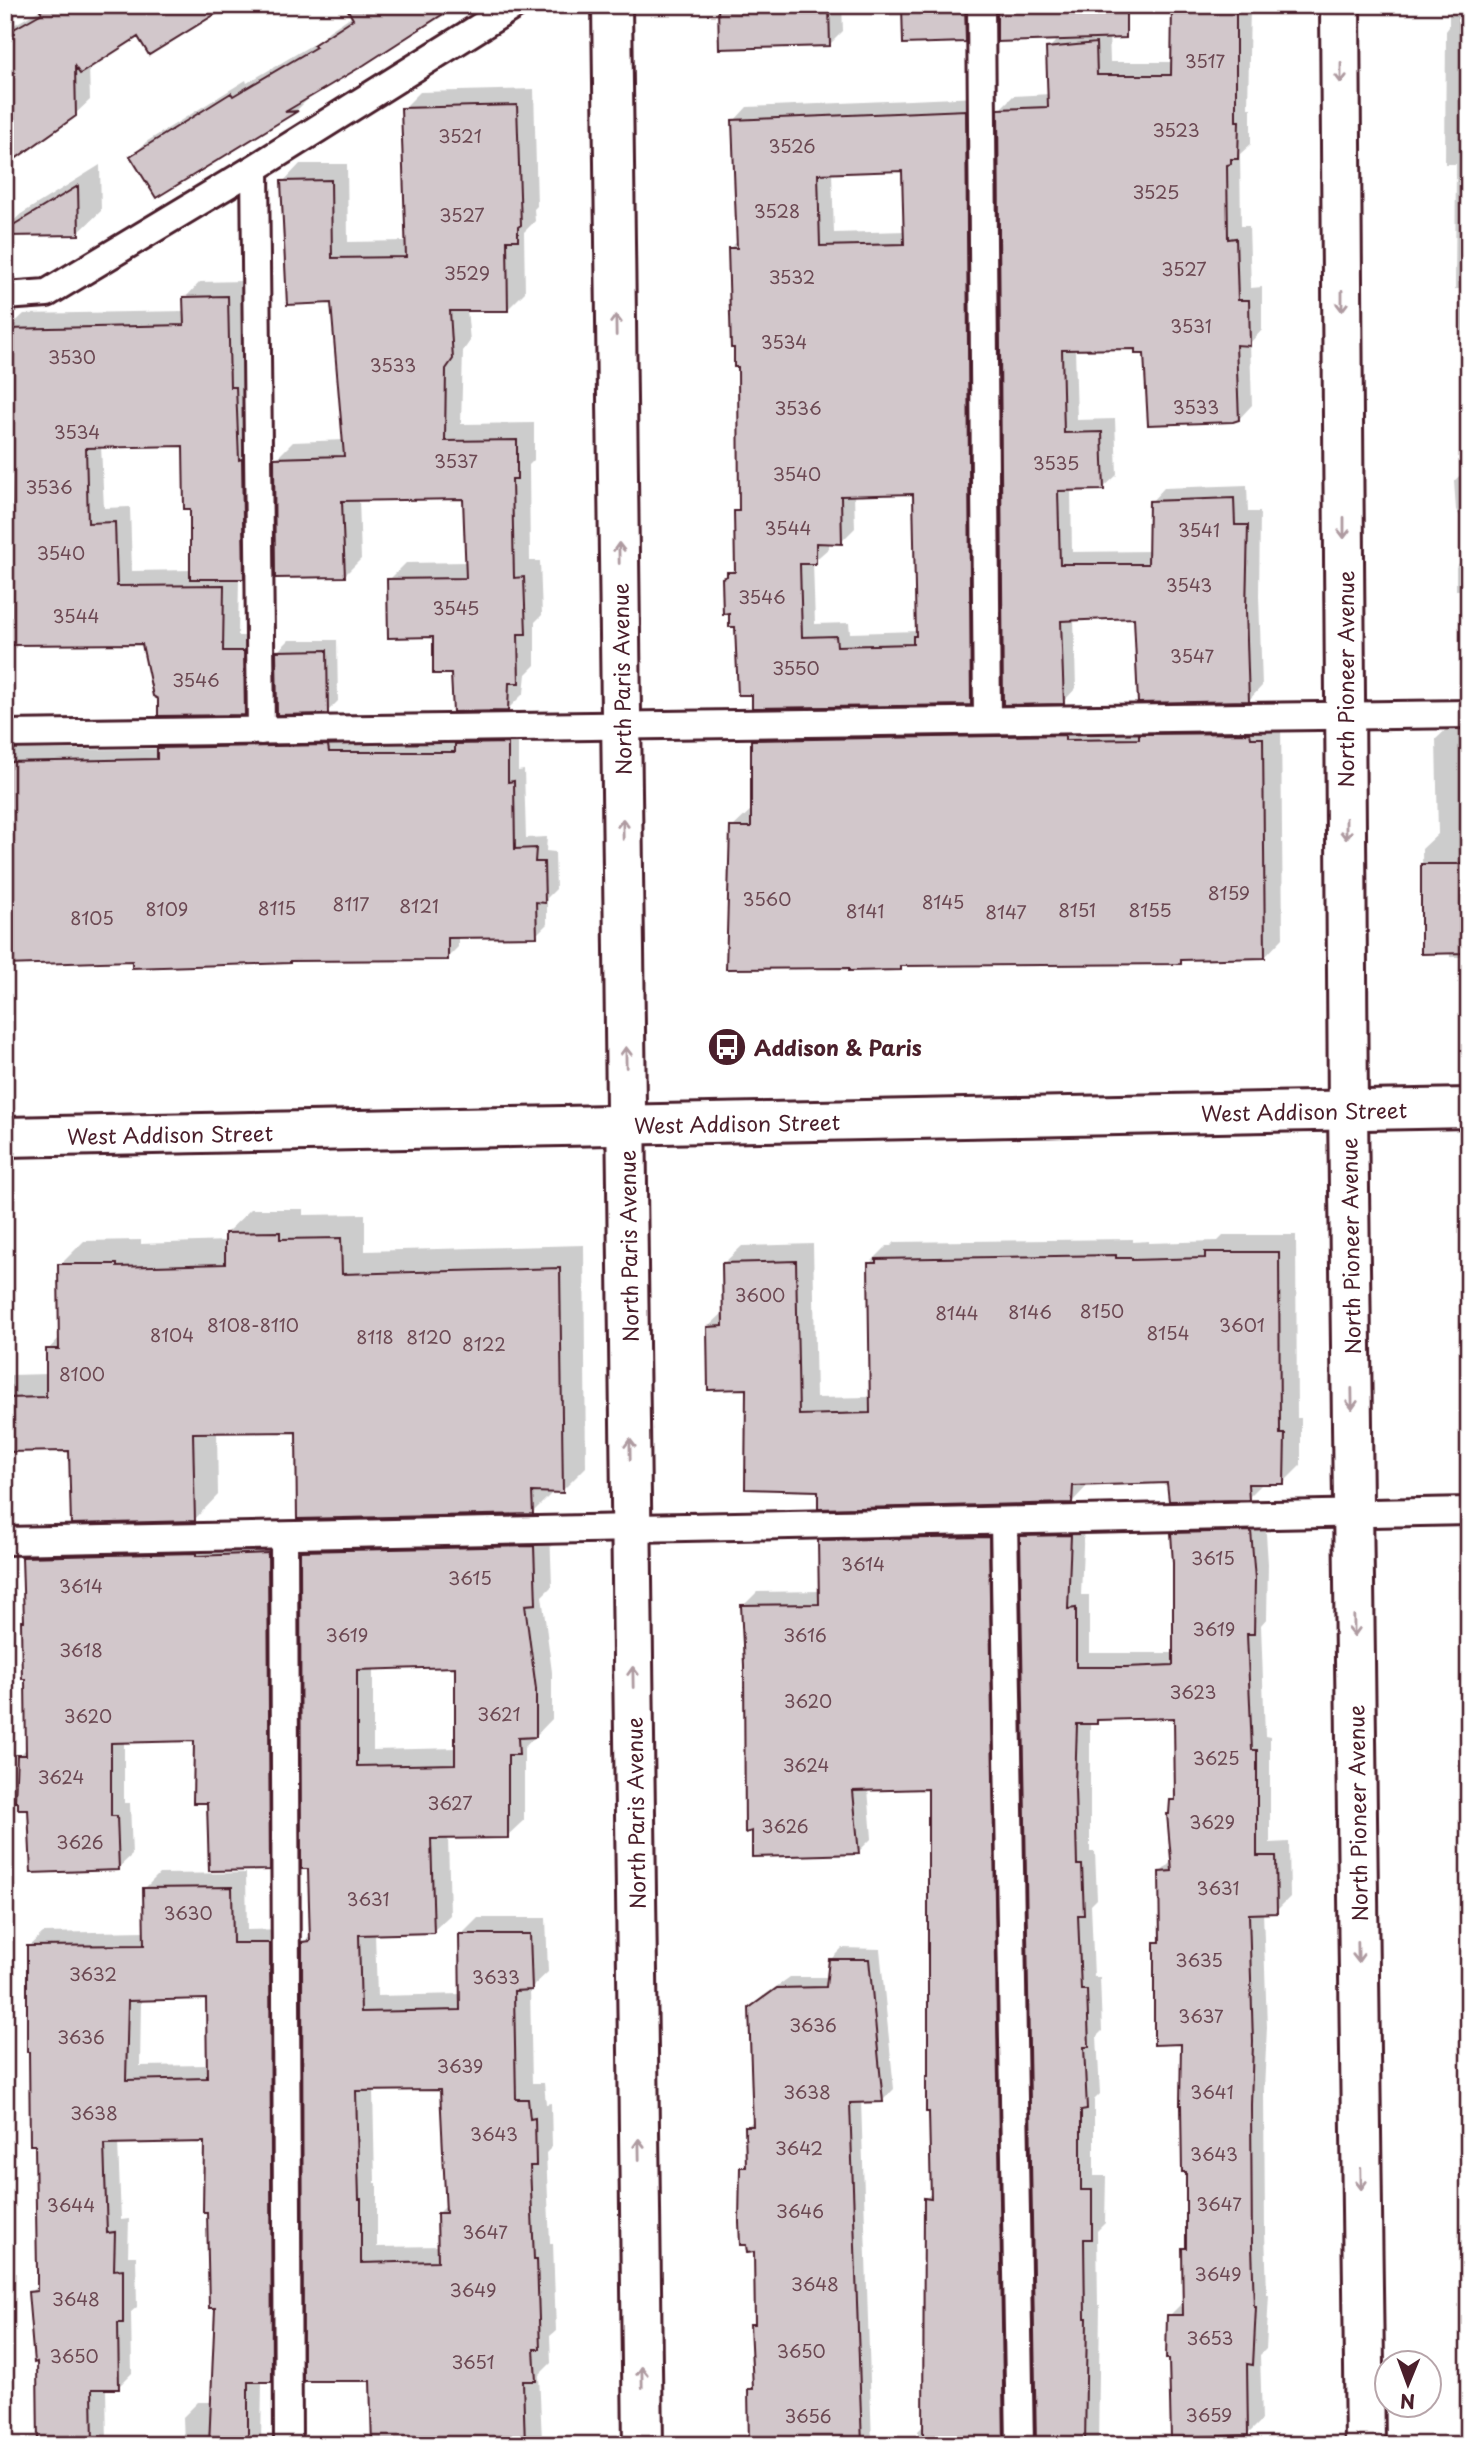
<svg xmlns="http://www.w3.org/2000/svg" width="1474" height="2450" viewBox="0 0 1474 2450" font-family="'Playpen Sans',sans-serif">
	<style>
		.shadow { fill: #0003; fill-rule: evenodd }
		.building { fill: #d2c7cb; stroke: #4a1f2b; stroke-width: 2; fill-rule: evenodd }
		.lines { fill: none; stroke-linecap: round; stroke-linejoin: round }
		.service-casing { stroke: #4a1f2b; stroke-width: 32 }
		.minor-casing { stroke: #4a1f2b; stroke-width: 44 }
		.tertiary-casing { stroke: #4a1f2b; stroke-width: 44 }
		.service { stroke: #fff; stroke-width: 26 }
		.minor { stroke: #fff; stroke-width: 38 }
		.tertiary { stroke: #fff; stroke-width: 38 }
		.oneway { stroke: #ae9aa0 }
		.labels { text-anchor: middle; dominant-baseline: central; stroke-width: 6; stroke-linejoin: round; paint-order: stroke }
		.number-label { font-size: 18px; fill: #6c4953 }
		.street-label { font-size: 21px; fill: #4a1f2b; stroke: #fff }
		.poi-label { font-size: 21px; font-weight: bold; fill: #4a1f2b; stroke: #fff; text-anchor: start }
	</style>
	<rect width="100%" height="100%" fill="#fff"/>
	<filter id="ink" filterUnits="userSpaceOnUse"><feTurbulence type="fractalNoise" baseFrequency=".0143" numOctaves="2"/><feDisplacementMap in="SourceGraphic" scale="14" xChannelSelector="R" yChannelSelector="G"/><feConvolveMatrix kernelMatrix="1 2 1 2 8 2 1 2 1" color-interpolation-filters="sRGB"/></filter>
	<g filter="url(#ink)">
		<path class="shadow" d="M229,5l-18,13 -2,-2 -70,18 -50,32 1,34 -15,14 -67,-40 -3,-4v-40l37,-21z
			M348,5h114l-158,93h5l-12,12 -140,86 -25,-39 14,-15 100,-62 1,3 73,-43 9,-9 24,-16z
			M720,5h122l1,26 -13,13z
			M904,5h75l-1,22 -13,14z
			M997,5h74l38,26 1,31h63l1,-57h76l-2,103h3v36l-11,10 1,72h8l2,62 11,-1v43l-12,13 2,62 -13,14 -103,-72 -61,1 2,72 38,-1 2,56 -14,13 -32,1 1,63 78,-1 1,-49 13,-14 83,-3 1,27h12l-1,84 3,90 -13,14 -113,-84 -62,3 2,69 -13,14 -64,-592 14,-14 37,-2 -2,-45 11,-11 -60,2z
			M1449,5h20v339h-7l-1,-55h-6l1,-125h-11l1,-133 3,-4z
			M534,89l3,117 -3,3 1,12 -11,11 1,60 -17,17h-41l3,32 -7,10 -2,73 73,-1v37l-5,5 1,96h10l2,54 -7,7v43l-9,9 -2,19 -17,17 -54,-38 -19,-37 -45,-55 17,-17 61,-1 -3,-65 -105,2 2,60 -17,17 -68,-117 17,-17 52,-2 -12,-139 -50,-119 17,-18h47l1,78 59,-1 -4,-132 17,-17z
			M979,97l5,592 -14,14 -217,-10 -29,-115 13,-12 -1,-54 5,-5 -2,-142 -10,-116 10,-9 -5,-119 13,-14zM904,170l2,61 -72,2 -2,-61zM915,492l3,139 -68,2 -1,-10 -34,1 -2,-62 16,-14v-6h12l14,-14 -1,-34z
			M100,165l1,46 -23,22 -73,1v-5l16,-15z
			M243,281l2,91 14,189 -16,16h-4l-1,59h21l1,61 -16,16 -84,-15 -16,-56 -131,-62 -8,1v-59l8,-8 -7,-119 4,-4 -2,-62 16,-15 161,-3v-13l15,-16zM184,444l8,63v63l-60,1 -2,-64 -26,1 -3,-62z
			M1469,467v149h-8v-26h-5v-23l5,-6 -1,-45 -4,-6 -2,-29z
			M289,640h48l1,61 -11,11 -49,-61z
			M1281,720l2,218 -18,19 -80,1 -4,4 -277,3 -4,3 -168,-140 20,-19 1,-69 19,-18z
			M1453,723h16v234h-19v-5h-27l-1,-103 16,-15 -2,-95z
			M518,732v39l6,-1 2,68 21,-1 -1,14 9,1 1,37 -9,9v26l-11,11 -78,1v11l-11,11 -155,1 -2,3 -156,-2 -129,3v-213l154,-1 12,-12 289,4 8,-8z
			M251,1209h52v6l62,-1v37l219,-6 2,222 -24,24h-8l-22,22 -235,-82h-80l1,64 -24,25 -124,-71 -65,1v-70l6,-5 37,-1v-24l13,-14 -1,-71 24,-24 57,-1v4l85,-3v-8z
			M1224,1235h72l1,183h4v47l-17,17h-20l-16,16 -79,-17 -79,2 -18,19 -253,-13 -111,-162 17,-16 -1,-48 18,-17 71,-2 3,154 55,-1 -1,-134 17,-17h4l4,-4 238,-3v3l16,-1v2l69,-2z
			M1469,1395v74h-4v-70z
			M1265,1518l3,46 -1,54 -6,7 4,111 5,1v106l19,-1 1,55 -14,14h-13l4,116 -3,63 1,141 2,63h2l-3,55 -6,6 2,65 -14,14 -79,-118 14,-14 1,-54 4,-4v-74l-6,-127 -26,-100 6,-6 -1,-65 12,-12 -2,-59 6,-6 -1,-79 -75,2 -5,5 -6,-1v130h5l2,47 -6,6 3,72h6l2,54 -5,5 3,58 -6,6v76h12l-1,47 -8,8 1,74h2l-2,140h-60l-16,-908 14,-14 48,-1 -3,73h8v58h85l-1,-119 14,-14z
			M1002,1523l24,922h-108v-14l7,-7 1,-225 6,-7 -2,-405 -62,2 4,49 -14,14 -112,-187 -3,-59 14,-14 64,-1 -1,-50 14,-14z
			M550,1530l2,56 -10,10 10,76v47l-28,29v72l-17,16 -59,1 2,78 -17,16 -58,2 2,63 85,-2 -1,-59 17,-17h68l2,54 -18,17 2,94h12l2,21 5,-1 1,44 -6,6 4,90h3l3,88 -6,5 1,27 -12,12 3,65 -4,5h-164l-3,-66 -68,-436 8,-8 -9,-384 16,-16zM457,1665v83l-84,2v-83zM442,2088l5,117 -8,8 1,33 -63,1v-64h-2l-2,-94z
			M281,1540l2,314 -14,14 -60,-67 -13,-61 -72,1v62h6l2,52 -14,13 -88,-61 -11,-51 9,-9 -5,-125 2,-2 -2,-62 14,-14z
			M246,1873l1,57 37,-1 2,437 -15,14h-9l-1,65h-77l-1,-28 15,-15h15l4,-96 -11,-166 -88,2 3,78 8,-1 -1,37h8l1,51 -6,5 1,61 -14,14h-12l1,58h-67l-1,-84 -9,-68 9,-9 -2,-141 -9,-196 15,-14 102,-2v-43l14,-14zM208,1997l1,68 -69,1 1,-67z
			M842,1948l38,1 14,140 -11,11h-22l11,344 -121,1 -1,-56 4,-4 -3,-60 6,-6 -1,-68 -14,-83 6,-7 -1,-34 8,-8 -4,-111 11,-11 28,-20h39l2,-18z"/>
		<path class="building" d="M37,5h193l-81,50 -11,-18 -58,37 -5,-7 1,49 -68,48 -3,-130 37,-21z
			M345,5h112l-93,60 -79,47 13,-1 -142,87 -26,-42 101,-63 2,3 83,-49 -3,-2 40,-26z
			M718,5h111l1,41 -111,3z
			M902,5h63l1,37 -63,2z
			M997,5h129v33l-129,4z
			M1172,5h64v116h3l-1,38h-7v5l-4,1 1,74 8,-1 2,62h11l1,46 -14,-1 3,75 -6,2 -85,3 -4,-71h-9v-5l-73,1 2,83 38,-1 2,58 -46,1 2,73h88l1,-63 85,-3 1,27h13l-2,85 3,91 -111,2 -4,-85 -73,3 3,83 -61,1 -5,-596 50,-2 -2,-59 50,-5 1,32h74z
			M517,105l4,120 -3,2v13h-11l1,71h-58l3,48 -7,10 -1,72 72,-1v39h-5l2,99 10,-1 2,57h-8l1,49h-10l-1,28 -55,1 -2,-38h-18v-37l-45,1 -1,-59 79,-1 -3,-79 -121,2 3,76 -70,1 -1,-120 70,-2 -13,-153 -44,2 -6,-124 50,-1 1,78 74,-1 -5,-149z
			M966,110l5,595 -219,3v-13h-14l-3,-68h-6v-14l-6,1 -1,-36 5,-2v-4h8l-1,-61h5l-1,-144h-4v-19h-3l-3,-100h9l-5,-128zM902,171l2,73 -84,2 -2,-72zM913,494l3,142h-3v8l-76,2 -1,-10 -34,1 -2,-73h16v-21l26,1 -1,-48z
			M78,186l1,49 -74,1v-6z
			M228,296l2,91h6l3,73 3,-1 2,120h-54v-70h-6l-1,-63 -97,2 2,75 27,-1 2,64 107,-1 -1,66h21l1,64 -87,1v-17l-5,-3 -11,-52 -131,1v-63h-6v-56l7,-1 -3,-75h-3l-1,-32v-23h3l-2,-66 178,-4 -1,-28z
			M327,650l1,64 -51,1 -1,-64z
			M1250,733l1,5h12l2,220 -84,2v4l-280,2v4l-52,1v-3l-123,1 4,-142h21v-87l314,-5v5l74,-1v-5z
			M508,743v39l6,-1 1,68 21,-1 -1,14h9l1,41 -9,-1 1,35 -89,1v22l-158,1v2l-158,5v-7l-127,4v-203l152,-3v-11l171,-3 1,7h126v-8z
			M1421,864h48v89l-48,1z
			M280,1232v7l61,-1 1,36 218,-6 3,225 -31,-1 1,22 -236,5 -1,-87 -103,1 2,88 -124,3 -2,-73 -64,1v-54l41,-1v-48h13l-1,-85h59v3l108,-3v-31z
			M1205,1252h74l1,182h5l-1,50h-36l1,16 -80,1 -2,-18 -94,3 -1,17 -254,6v-18l-73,-2 1,-100 -38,1 -1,-63 16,-1 -1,-63 74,-2 3,154 71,-2 -2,-150h8v-4l240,-4v3h16v2l73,-2z
			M1251,1531l4,48 -1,55h-7l5,116h5v106h19l1,57 -28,1 4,128 -2,63 1,141 2,61h2l-3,58 -6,-1 1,71 -77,3 -2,-79h-3l1,-44h16l-1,-67h4v-76h-4l-1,-67h-1l1,-61 -27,1v-103h6l-1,-70 13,-1 -5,-57h2l1,-14h5l-1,-82 -77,2v4h-20l-2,63 2,78h5l2,50h-6l3,75h6l2,57h-5l3,62 -6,1v80h11v49h-8l1,79h2l-2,127h-49l-16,-909 51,-1 -3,74 8,-1v59h50l47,-2v-102l-2,-30z
			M989,1537l15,908h-81l1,-247 7,1 -2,-87h-3v-36h2v-287l-75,2 6,63 -107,3v-26l-7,2 -1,-168 -3,-60 78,-1 -1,-64z
			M534,1546l2,58 -11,1 11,84v48l-18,1 1,17h-11v83l-77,1 3,94 -75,2 2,77 99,-2 -1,-76h71l2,56 -18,1 2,108h12l2,20 5,-1 1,48h-6l4,93h3l3,90h-6l2,32h-13l2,64h-153l-2,-64h-67l-1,-439 8,-1 -2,-72h-7l-1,-318zM455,1667v97l-98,2v-96zM440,2090l6,123h-9l1,48 -77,2v-64h-2l-3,-108z
			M196,1553v3l72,-3 2,317 -61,1 -2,-68h-14l1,-62 -83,2v73h6l2,54 -88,3 -3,-64h-10v-7h-3l2,-47h9l-1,-76h-3l-1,-58h3l-2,-64z
			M232,1887l1,56h37l2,439h-24v63h-39l6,-137h-6l-2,-96h-4l1,-70 -100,2 3,89 8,-1 -1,38 9,-1v54h-5l1,66h-27l1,56h-55l-1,-83 -3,1 -6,-71 9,-1v-19l-2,-127h-5l-1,-93h-2v-106l117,-1 -1,-57zM206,1999l1,79 -81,2 2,-79z
			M829,1959h40l14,143 -33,1 12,342h-113l-1,-56h5l-3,-65h5l-1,-72 -7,1 -1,-8h-6l-1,-23 1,-55h6l-1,-41h8l-4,-118 28,-20 49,-1z"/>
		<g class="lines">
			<g class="service-casing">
				<path id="service" d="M981,5l6,715
					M255,168l6,563
					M5,296l42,-3 208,-125 260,-163
					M5,734l1464,-20
					M1004,1521l16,924
					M284,1536l4,909
					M5,1541l1464,-30"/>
			</g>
			<g class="minor-casing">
				<path id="minor" d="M612,5l31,2440
					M1340,5l8,1105 17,1335"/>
			</g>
			<g class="tertiary-casing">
				<path id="tertiary" d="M5,1137l1464,-29"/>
			</g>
			<use href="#service" class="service"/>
			<use href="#minor" class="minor"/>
			<use href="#tertiary" class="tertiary"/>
		</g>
		<defs><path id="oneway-shaft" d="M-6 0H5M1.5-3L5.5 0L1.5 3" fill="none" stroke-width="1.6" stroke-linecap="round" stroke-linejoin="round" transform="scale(1.75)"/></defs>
		<g class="oneway">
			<use href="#oneway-shaft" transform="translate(1341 73) rotate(90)"/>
			<use href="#oneway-shaft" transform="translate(1342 301) rotate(90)"/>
			<use href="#oneway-shaft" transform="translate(616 325) rotate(-91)"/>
			<use href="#oneway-shaft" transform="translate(1344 528) rotate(90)"/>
			<use href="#oneway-shaft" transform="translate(619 553) rotate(-91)"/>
			<use href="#oneway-shaft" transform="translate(623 829) rotate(-91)"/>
			<use href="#oneway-shaft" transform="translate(1346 829) rotate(90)"/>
			<use href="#oneway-shaft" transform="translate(626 1057) rotate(-91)"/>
			<use href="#oneway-shaft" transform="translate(1352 1399) rotate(89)"/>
			<use href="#oneway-shaft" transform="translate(630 1449) rotate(-91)"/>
			<use href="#oneway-shaft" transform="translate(1354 1626) rotate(89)"/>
			<use href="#oneway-shaft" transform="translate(633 1677) rotate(-91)"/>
			<use href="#oneway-shaft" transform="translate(1358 1952) rotate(89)"/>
			<use href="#oneway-shaft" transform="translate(639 2149) rotate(-91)"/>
			<use href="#oneway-shaft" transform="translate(1361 2179) rotate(89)"/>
			<use href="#oneway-shaft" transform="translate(642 2377) rotate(-91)"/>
		</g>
	</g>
	<defs>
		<g id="bus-disc" transform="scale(2.0125)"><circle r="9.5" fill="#4a1f2b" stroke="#fff"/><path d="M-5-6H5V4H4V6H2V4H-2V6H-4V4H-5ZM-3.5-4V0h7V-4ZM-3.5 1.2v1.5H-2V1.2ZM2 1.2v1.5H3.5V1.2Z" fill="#fff"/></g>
	</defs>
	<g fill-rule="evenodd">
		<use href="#bus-disc" x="727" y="1047"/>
	</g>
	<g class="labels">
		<g class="number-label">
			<text x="1205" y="60">3517</text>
			<text x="1176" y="129">3523</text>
			<text x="460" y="135">3521</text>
			<text x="792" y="145">3526</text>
			<text x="1156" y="191">3525</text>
			<text x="777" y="210">3528</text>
			<text x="462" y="214">3527</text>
			<text x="1184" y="268">3527</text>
			<text x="467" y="272">3529</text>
			<text x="792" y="276">3532</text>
			<text x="1191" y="325">3531</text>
			<text x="784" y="341">3534</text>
			<text x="72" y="356">3530</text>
			<text x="393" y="364">3533</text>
			<text x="1196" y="406">3533</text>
			<text x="798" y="407">3536</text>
			<text x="77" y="431">3534</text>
			<text x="456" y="460">3537</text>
			<text x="1056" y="462">3535</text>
			<text x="797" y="473">3540</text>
			<text x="49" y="486">3536</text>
			<text x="788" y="527">3544</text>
			<text x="1199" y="529">3541</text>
			<text x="61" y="552">3540</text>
			<text x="1189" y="584">3543</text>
			<text x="762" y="596">3546</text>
			<text x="456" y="607">3545</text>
			<text x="76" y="615">3544</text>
			<text x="1192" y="655">3547</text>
			<text x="796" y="667">3550</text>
			<text x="196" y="679">3546</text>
			<text x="1229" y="892">8159</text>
			<text x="767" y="898">3560</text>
			<text x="943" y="901">8145</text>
			<text x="351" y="903">8117</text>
			<text x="419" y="905">8121</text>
			<text x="277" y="907">8115</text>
			<text x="167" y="908">8109</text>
			<text x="1077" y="909">8151</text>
			<text x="1150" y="909">8155</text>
			<text x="865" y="910">8141</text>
			<text x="1006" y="911">8147</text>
			<text x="92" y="917">8105</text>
			<text x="760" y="1294">3600</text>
			<text x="1102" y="1310">8150</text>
			<text x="1030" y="1311">8146</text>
			<text x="957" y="1312">8144</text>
			<text x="253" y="1324">8108-8110</text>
			<text x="1242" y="1324">3601</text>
			<text x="1168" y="1332">8154</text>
			<text x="172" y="1334">8104</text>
			<text x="375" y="1336">8118</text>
			<text x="429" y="1336">8120</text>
			<text x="484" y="1343">8122</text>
			<text x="82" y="1373">8100</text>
			<text x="1213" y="1557">3615</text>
			<text x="863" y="1563">3614</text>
			<text x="470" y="1577">3615</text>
			<text x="81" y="1585">3614</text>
			<text x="1214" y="1628">3619</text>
			<text x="347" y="1634">3619</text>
			<text x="805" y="1634">3616</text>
			<text x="81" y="1649">3618</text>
			<text x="1193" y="1691">3623</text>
			<text x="808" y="1700">3620</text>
			<text x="499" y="1713">3621</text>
			<text x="88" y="1715">3620</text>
			<text x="1216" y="1757">3625</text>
			<text x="806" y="1764">3624</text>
			<text x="61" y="1776">3624</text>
			<text x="450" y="1802">3627</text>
			<text x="1212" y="1821">3629</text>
			<text x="785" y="1825">3626</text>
			<text x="80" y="1841">3626</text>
			<text x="1218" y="1887">3631</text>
			<text x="368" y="1898">3631</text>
			<text x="188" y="1912">3630</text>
			<text x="1199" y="1959">3635</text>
			<text x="93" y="1973">3632</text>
			<text x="496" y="1976">3633</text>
			<text x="1201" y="2015">3637</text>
			<text x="813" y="2024">3636</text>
			<text x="81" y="2036">3636</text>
			<text x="460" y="2065">3639</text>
			<text x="807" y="2091">3638</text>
			<text x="1212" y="2091">3641</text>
			<text x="94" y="2112">3638</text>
			<text x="494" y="2133">3643</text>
			<text x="799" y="2147">3642</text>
			<text x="1214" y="2153">3643</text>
			<text x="1219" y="2203">3647</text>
			<text x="71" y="2204">3644</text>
			<text x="800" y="2210">3646</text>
			<text x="485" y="2231">3647</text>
			<text x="1218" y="2273">3649</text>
			<text x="815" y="2283">3648</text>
			<text x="473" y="2289">3649</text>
			<text x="76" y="2298">3648</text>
			<text x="1210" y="2337">3653</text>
			<text x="801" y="2350">3650</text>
			<text x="74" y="2355">3650</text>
			<text x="473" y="2361">3651</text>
			<text x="1209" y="2414">3659</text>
			<text x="808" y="2415">3656</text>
		</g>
		<g class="street-label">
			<text transform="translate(621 679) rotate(-91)">North Paris Avenue</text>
			<text transform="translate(1345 679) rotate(-90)">North Pioneer Avenue</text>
			<text transform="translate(1304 1111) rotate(-1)">West Addison Street</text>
			<text transform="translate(737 1123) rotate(-1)">West Addison Street</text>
			<text transform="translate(170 1134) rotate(-1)">West Addison Street</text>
			<text transform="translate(628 1246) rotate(-91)">North Paris Avenue</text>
			<text transform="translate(1350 1246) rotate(-91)">North Pioneer Avenue</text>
			<text transform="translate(635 1813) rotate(-91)">North Paris Avenue</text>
			<text transform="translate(1357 1813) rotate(-91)">North Pioneer Avenue</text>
		</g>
		<g class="poi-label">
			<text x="754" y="1047">Addison &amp; Paris</text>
		</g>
	</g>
	<rect width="1474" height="2450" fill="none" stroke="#fff" stroke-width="28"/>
	<rect x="14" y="14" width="1446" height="2422" fill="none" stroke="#4a1f2b" stroke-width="2.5" filter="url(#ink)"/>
	<g transform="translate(1408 2384) rotate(181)"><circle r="33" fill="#ffffff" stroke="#b7a5aa" stroke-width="2"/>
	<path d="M0-5L12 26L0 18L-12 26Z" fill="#4a1f2b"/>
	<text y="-10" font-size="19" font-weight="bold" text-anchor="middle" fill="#4a1f2b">N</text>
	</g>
</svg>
